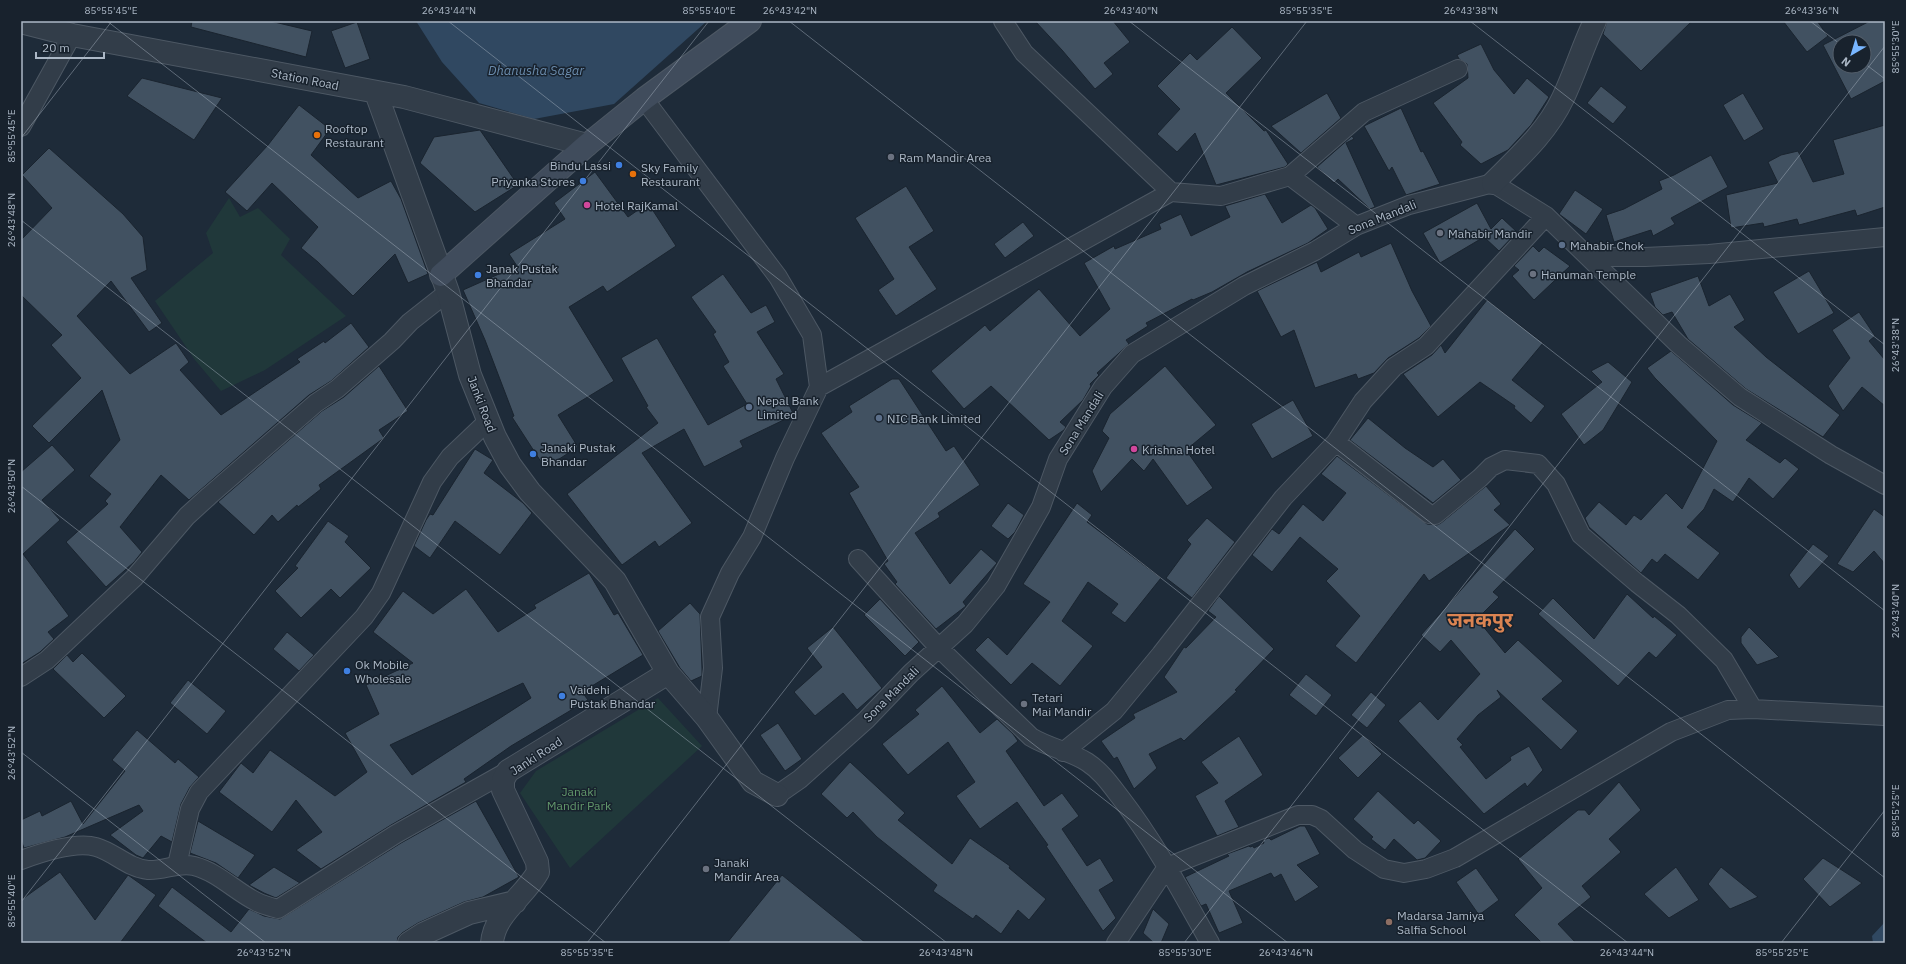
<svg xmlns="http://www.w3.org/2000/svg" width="1906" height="964" viewBox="0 0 1906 964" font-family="'IBM Plex Sans','Noto Sans Devanagari',sans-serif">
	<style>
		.green { fill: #20383a }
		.water { fill: #304861 }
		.building { fill: #415161; stroke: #1a242f; fill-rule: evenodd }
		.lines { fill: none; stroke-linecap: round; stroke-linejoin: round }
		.minor-casing { stroke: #4d5864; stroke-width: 20 }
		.tertiary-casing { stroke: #4d5864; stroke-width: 24 }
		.secondary-casing { stroke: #4d5864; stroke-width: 24 }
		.minor { stroke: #323d49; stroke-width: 18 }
		.tertiary { stroke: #323d49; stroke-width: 22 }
		.secondary { stroke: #404c5c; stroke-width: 22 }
		.ticks { fill: none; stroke: #acb8c6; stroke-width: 1; stroke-opacity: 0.45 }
		.food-dot { fill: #e8710a; stroke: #18222d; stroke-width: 1.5 }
		.worship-dot { fill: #6b7280; stroke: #18222d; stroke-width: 1.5 }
		.shop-dot { fill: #3f7fe0; stroke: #18222d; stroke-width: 1.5 }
		.hotel-dot { fill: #d1479c; stroke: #18222d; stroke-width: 1.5 }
		.service-dot { fill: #5c6f8a; stroke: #18222d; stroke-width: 1.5 }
		.education-dot { fill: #8d6e63; stroke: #18222d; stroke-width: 1.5 }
		.labels { text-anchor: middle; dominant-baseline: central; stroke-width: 3; stroke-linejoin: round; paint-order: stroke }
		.street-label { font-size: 12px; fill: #acb8c6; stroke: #18222d }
		.poi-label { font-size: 12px; fill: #acb8c6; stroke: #18222d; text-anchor: start }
		.park-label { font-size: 12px; fill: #62986b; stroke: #18222d }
		.water-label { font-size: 13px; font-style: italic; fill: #6a8bac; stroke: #18222d }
		.town-label { font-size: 20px; font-weight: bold; fill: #db8452; stroke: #18222d }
		.neatline { fill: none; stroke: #acb8c6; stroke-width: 1.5 }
		.ticks-label { font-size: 10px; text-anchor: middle; fill: #acb8c6 }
	</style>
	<rect width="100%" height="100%" fill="#1e2b39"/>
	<path class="green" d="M229,198l11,19 18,-9 32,31 -9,16 65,61 -81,54 -44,21 -26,-31 -40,-59 58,-48 -7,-20z
		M658,698l44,48 -132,122 -50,-75 16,-22z"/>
	<path class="water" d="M416,21h291l-93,83 -80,15 -55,-16 -37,-41z
		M1885,922v21h-12l-1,-7z"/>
	<path class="building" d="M192,21h78l42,10 -6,26 -115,-30z
		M1035,21h78l17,21 -26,21 9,11 -18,15 -33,-39z
		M1607,21h85l-51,50 -38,-37z
		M1783,21h34l11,15 -21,16z
		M1870,21h15v60l-34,18 -28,-54zM1840,42h24v24h-24z
		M357,22l13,37 -25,9 -14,-37z
		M1232,27l30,31 -36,35 38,38 2,-1 22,34 -3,3 -69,18 -21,-52 -18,19 -20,-18 23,-25 -23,-23 33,-33 7,7z
		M1481,44l13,26 20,24 13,-16 22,19 -18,28 -23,25 -27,14 -21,-19 2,-3 -29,-39 35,-25 -1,-14 -8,-5 -2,-4z
		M142,78l80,20 -28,42 -67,-44z
		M1601,86l26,21 -14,17 -26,-21z
		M1327,93l14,25 -40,35 -30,-27z
		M1743,93l21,36 -20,12 -21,-36z
		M299,105l31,24 -19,26 47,43 33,-17 10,18 27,75 -20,9 -13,-29 -42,42 -35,-34 -17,-14 17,-21 -46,-44 -25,28 -22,-19 43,-47z
		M1401,108l20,44 2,-1 17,33 -34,11 -14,-28 -3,4 -25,-45z
		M1885,125v82l-28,9 -2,-6 -56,15 -2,-6 -33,8 -1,-4 -32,5 -5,-33 52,-12 -10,-21 13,-7 17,-4 15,31 31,-8 -11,-34z
		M480,130l38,55 -43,27 -55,-49 14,-26z
		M1352,136l2,3 -8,4 29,64 -5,2 -32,-30 -4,4 -17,-16z
		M49,148l74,66 20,23 4,33 -16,8 31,45 -13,9 -38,-51 -34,35 53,58 46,-31 13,19 -9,8 41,45 79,-53 -3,-3 27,-18 1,2 26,-20 18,24 -38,34 -22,14 -120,105 -28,-25 -41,52 22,25 -8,10 -28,25 -40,-45 42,-38 -3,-3 6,-7 -22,-18 31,-36 -18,-50 -53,53 -17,-17 49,-48 -30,-33 11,-10 -41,-40v-55l31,-32 -30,-33z
		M1711,155l17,32 -57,31 4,6 -22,12 -2,-6 -37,12 -8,-27 18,-6 38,-20 -3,-8 15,-6z
		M595,172l33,45 20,-14 28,43 -69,46 -4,-6 -34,21 45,74 -56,34 20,32 -33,21 -33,-51 2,-1 -29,-76 -22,-50 54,-24 -8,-12 56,-35 -11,-16z
		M906,186l28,45 -25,16 28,42 -41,27 -18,-26 16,-11 -39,-61z
		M1575,190l28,19 -17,25 -27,-20z
		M1265,194l17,29 29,-18 4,3 13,21 -20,14 -61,29 -35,20 -19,8 -1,-1 -46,24 2,3 -22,14 3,4 -32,29 2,2 -9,9 1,2 -8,14 -23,22 6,5 -2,3 -15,10 -58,-54 -27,23 -33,-38 54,-46 5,6 49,-42 41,47 30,-27 -26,-46 30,-17 1,3 46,-20 -2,-5 22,-10 10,22 39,-19 -5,-11z
		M1477,203l14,26 11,-11 15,14 -18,19 -15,-14 -44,26 -17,-30z
		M1023,222l11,14 -29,22 -11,-14z
		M1391,243l21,48 19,35 -12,12 -31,20 -14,15 -16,6 -2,-5 -41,14 -21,-58 -13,7 -24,-46 60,-29 4,10 38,-20 2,5z
		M1533,246l6,6 5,-5 26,19 -36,34 -22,-24 7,-6 -5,-4z
		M1809,271l25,42 -36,21 -25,-42z
		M723,274l28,39 15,-8 9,17 -18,10 27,42 -8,5 18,36 -54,26 3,6 -39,20 -20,-38 -42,24 50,70 -33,24 -4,-6 -33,24 -55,-71 91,-71 -12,-16 2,-1 -27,-48 36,-20 51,87 39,-21 -24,-38 6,-4 -16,-28 3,-2 -25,-35z
		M1698,276l11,30 21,-12 15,26 -11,7 32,30 74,58 -17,22 -77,-48 -58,-50 -16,-27 -9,3 -8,-8 -5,-14z
		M1487,300l56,43 -31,37 33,26 -14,17 -17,-15 1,-2 -35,-24 -42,35 -35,-43 29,-19 9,-10 4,8z
		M1859,312l16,24 -6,5 16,19v46l-23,-19 -19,24 -15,-25 22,-28 -18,-28z
		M1671,351l62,54 29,18 -16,17 34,23 5,-5 14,11 -26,30 -24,-21 -16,24 -19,-13 -10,20 -17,18 33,26 -22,27 -33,-26 -8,9 -5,-4 -11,14 -52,-46 -4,-9 14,-16 27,23 8,-10 7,5 25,-27 16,16 35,-68 -62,-63 -8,-10z
		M1608,362l24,20 -29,48 -19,15 -23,-31 41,-32 -11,-11z
		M379,366l29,45 -29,19 5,8 -65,47 2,4 -23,18 -1,-2 -19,17 -6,-7 -18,20 -36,-33 104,-91 22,-14z
		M1165,366l51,59 -30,25 27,38 -26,18 -34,-47 -9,12 -12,-12 -31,33 -9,-21 17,-33 -7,-7 8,-17z
		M892,379h7l47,72 8,-5 26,39 -42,28 2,4 -25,16 35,51 31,-35 16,14 -34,39 3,4 -30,23 -41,-45 2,-2 -13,-18 4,-3 -39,-68 10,-6 -38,-54 31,-21 -3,-6z
		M1293,400l20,36 -41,23 -21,-35z
		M1368,418l37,30 28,19 10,-8 18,21 -28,23 -83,-63z
		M52,445l23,25 -33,30 18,20 -37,34 46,62 -21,16 6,7 -14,13 -19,12v-192z
		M475,449l18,11 -9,13 39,30 9,10 -32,42 -45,-34 -25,37 -16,-12 12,-26 4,-6 3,1z
		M1337,456l90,68 10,1 4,-2 45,-37 15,18 -7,6 16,15 -81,56 -5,-7 -68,89 -21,-17 25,-30 -34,-35 12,-12 -38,-32 -28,35 -20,-17 20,-26 7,5 24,-30 20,17 23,-28 -25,-19z
		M1008,503l16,12 -9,17 -7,7 -17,-13z
		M1077,503l15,12 -5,7 74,56 -36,45 -14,-10 7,-9 -30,-22 -26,39 31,25 -33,40 -28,-23 -21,22 -36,-35 13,-13 19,18 43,-53 -27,-18z
		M1874,509l11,8v47l-11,-13 -21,21 -16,-8z
		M1207,518l28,24 -43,56 -26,-20 25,-34 -4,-4z
		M328,521l21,15 -4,6 26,26 -31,30 -9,-9 -30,29 -26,-27 23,-23 -3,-2z
		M1515,529l20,20 -42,43 6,5 -22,22 28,34 13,-13 45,41 -21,18 36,32 -17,19 -64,-60 4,7 -23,18 -21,24 6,6 -3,2 26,32 25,-19 -1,-3 19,-11 14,24 -16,17 -2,-4 -41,31 -86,-93 22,-20 18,19 42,-46 -29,-34 -11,12 -19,-17z
		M1813,544l16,12 -30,33 -10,-14z
		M589,573l25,42 4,-2 25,42 -61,37 6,8 -77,46 -47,33 2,3 -75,43 -70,44 -25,-19 26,-18 -26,-32 -24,32 -53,-40 22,-29 12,10 17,-23 65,46 32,-24 -22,-39 34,-19 -13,-29 47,-22 -40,-31 30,-41 30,23 33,-25 32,43 38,-24 -2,-3zM523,683l8,15 -119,77 -22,-30z
		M1627,594l26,24 1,-2 23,19 -21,23 -7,-6 -31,34 -80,-72 15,-16 41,41z
		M1219,596l55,53 -39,41 2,1 -53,50 -3,-3 -32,16 8,14 -23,21 -17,-32 -3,2 -13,-18 34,-23 -2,-4 44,-22 -13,-15 20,-30 2,1 30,-31 -8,-6z
		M880,599l39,43 -14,14 -41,-41z
		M690,603l10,11 2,54v8l-11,5 -11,-13 -22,-37z
		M833,627l49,61 -25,22 -14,-17 -28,23 -21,-24 28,-25 -15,-19z
		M1749,627l30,30 -22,8 -16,-22v-6z
		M287,632l27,23 -15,16 -26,-22z
		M82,653l44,43 -22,22 -51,-49 14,-14 6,7z
		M1306,674l26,21 -16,21 -27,-21z
		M188,680l38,31 -19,23 -37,-31z
		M942,686l38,47 17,-14 16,15 5,7 -12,10 38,55 18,-13 17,23 -17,13 25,37 13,-8 14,23 -15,9 17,28 -13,13 -57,-85 2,-1 -31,-43 -37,27 -24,-33 19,-14 -27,-40 -40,33 -26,-31 37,-30 -4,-4z
		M1371,692l15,13 -19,23 -16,-13z
		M778,723l24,36 -17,12 -25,-36z
		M137,730l38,33 3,-4 21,18 -9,10 -9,17 -9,38 -11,-6 -18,22 -7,-3 -26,-20 33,-24 -4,-6 -74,32 -41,11 -3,-8v-20l19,-9 2,5 29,-15 12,23 42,-53 -13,-11z
		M1363,735l19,19 -24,24 -20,-20z
		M1239,736l24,39 -38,26 14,26 -22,9 -22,-40 23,-13 -17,-21z
		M850,762l55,51 -7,7 54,44 18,-26 40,28 -1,2 37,31 -17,21 -11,-10 -17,24 -25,-19 -3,4 -40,-28 4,-6 -60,-48 -24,-25 -6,6 -26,-24z
		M1619,782l22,28 -32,29 12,13 -39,34 9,11 -33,27 18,19h-34l-28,-28 28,-27 -24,-29 60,-49h7l4,5z
		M1378,791l36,33 4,-4 23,21 -16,17 -8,2 -23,-21 -9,11 -14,-11 2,-2 -20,-18z
		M476,801l43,76 -36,20 -19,5 -46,21 -16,10 -4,4 -1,6h-190l-49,-37 14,-19 59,45 18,-23 15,7 16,3 121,-76z
		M198,821l57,34 -17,23 -22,-15 -26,-10z
		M1300,826h5l15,28 -23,11 22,22 -24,15 -14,-28 -7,4 -3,-5 -42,18 14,32 -24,10 -13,-29 -5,2 -16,-29 44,-21 -2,-2 22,-8 1,1 3,-1 1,2 10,-5 -1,-3 6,-2 2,2z
		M1823,858l39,25 -32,24 -27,-28z
		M274,867l26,16 -24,15 -12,-5 -15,-8z
		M1676,867l23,33 -30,18 -25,-24z
		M1721,867l37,30 -28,12 -22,-25z
		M1476,868l23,32 -20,15 -23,-33z
		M60,872l35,48 33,-45 28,20 -36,48h-99v-43z
		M782,875l84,68h-139z
		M1153,909l16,15 -8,19h-7l-11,-10z"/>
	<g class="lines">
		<g class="minor-casing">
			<path id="minor" d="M1003,21l21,32 147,139
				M644,99l134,178 34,58 7,52 -34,71 -33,79 -22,36 -20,44 3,51 -6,50
				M21,127l51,-92
				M1290,176l66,50
				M1589,257h56l64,-3 176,-17
				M819,387l352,-195 50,4 69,-20 74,-64 94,-43
				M1336,442l93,72 6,1 45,-37 11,-11 14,-7 33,4 18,20 25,51 56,48 41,32 46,45 29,49
				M858,559l81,89 92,89c18,11 39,14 56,25 14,9 23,22 33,35 35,45 62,96 90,146
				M21,677l26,-17 87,-82 53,-62 22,-20 107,-93 21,-14 55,-48 18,-19 38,-30
				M1063,752l51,-41 47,-57 122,-156 53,-56 27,-41 31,-34 32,-21 120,-130
				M777,795l23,-16 66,-59 45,-47 54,-49 31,-38 45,-79 17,-48 45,-72 29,-33 112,-68 71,-35 41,-25 53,-21 84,-22 53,33 132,128 62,53 91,58 54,30
				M21,860c19,-7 55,-19 75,-13 18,5 32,21 52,23 16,1 30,-8 46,-4 24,6 42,26 63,36 6,3 14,5 21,7l118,-75 112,-63
				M177,865l13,-56 9,-17 165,-175 17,-24 51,-111 18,-25 39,-37
				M1116,943l51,-76 131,-52h14l9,4 34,31 29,19 20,4 22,-4 29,-11 216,-126 57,-22 25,-1 132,7"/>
		</g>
		<g class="tertiary-casing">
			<path id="tertiary" d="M21,22l51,13 332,62 183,48
				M376,93l72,199 22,83 25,62 15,28 20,27 85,89 53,92 39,45 46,64 24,13
				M1493,183c26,-26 54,-51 70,-85 12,-25 20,-52 32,-77
				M409,943l14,-9 46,-21 46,-11
				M492,943c2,-29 32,-46 46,-71l-1,-10 -34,-72v-10l5,-9 160,-98"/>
		</g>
		<g class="secondary-casing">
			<path id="secondary" d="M441,275l146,-130 57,-46 106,-78"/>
		</g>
		<use href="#minor" class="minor"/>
		<use href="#tertiary" class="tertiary"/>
		<use href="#secondary" class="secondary"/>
	</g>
	<path class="ticks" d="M107,21l1181,922M448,21l1180,922M789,21l1096,857M1129,21l756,590M1470,21l415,324M1810,21l30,23M1864,63l21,16M21,138l91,-117M21,220l926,723M21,486l585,457M21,752l245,191M21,902l688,-881M587,943l720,-922M1184,943l701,-897M1781,943l104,-133"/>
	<g class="food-dot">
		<circle cx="317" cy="135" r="4"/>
		<circle cx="633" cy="174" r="4"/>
	</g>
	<g class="worship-dot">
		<circle cx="891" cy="157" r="4"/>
		<circle cx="1440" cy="233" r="4"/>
		<circle cx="1533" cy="274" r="4"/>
		<circle cx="1024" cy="704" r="4"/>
		<circle cx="706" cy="869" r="4"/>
	</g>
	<g class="shop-dot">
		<circle cx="619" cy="165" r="4"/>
		<circle cx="583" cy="181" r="4"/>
		<circle cx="478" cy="275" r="4"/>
		<circle cx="533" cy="454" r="4"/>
		<circle cx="347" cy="671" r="4"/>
		<circle cx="562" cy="696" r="4"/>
	</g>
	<g class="hotel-dot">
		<circle cx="587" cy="205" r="4"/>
		<circle cx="1134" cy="449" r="4"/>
	</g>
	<g class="service-dot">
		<circle cx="1562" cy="245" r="4"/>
		<circle cx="749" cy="407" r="4"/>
		<circle cx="879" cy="418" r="4"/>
	</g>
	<circle class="education-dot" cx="1389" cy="922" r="4"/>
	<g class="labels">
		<g class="street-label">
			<text transform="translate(305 79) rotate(11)">Station Road</text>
			<text transform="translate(1382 217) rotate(-22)">Sona Mandali</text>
			<text transform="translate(482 404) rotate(69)">Janki Road</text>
			<text transform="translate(1081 423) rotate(-58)">Sona Mandali</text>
			<text transform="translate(891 694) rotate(-45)">Sona Mandali</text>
			<text transform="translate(536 756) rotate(-33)">Janki Road</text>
		</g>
		<g class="poi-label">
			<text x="325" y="128">Rooftop<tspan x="325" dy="14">Restaurant</tspan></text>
			<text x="899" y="157">Ram Mandir Area</text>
			<text x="611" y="165" text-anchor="end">Bindu Lassi</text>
			<text x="641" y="167">Sky Family<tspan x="641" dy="14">Restaurant</tspan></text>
			<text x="575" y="181" text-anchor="end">Priyanka Stores</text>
			<text x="595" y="205">Hotel RajKamal</text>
			<text x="1448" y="233">Mahabir Mandir</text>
			<text x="1570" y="245">Mahabir Chok</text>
			<text x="486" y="268">Janak Pustak<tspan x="486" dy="14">Bhandar</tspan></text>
			<text x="1541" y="274">Hanuman Temple</text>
			<text x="757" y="400">Nepal Bank<tspan x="757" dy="14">Limited</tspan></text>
			<text x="887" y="418">NIC Bank Limited</text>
			<text x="541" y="447">Janaki Pustak<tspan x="541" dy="14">Bhandar</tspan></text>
			<text x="1142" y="449">Krishna Hotel</text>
			<text x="355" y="664">Ok Mobile<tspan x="355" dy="14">Wholesale</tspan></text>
			<text x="570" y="689">Vaidehi<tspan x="570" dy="14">Pustak Bhandar</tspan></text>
			<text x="1032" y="697">Tetari<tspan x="1032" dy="14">Mai Mandir</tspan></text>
			<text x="714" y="862">Janaki<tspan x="714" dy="14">Mandir Area</tspan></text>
			<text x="1397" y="915">Madarsa Jamiya<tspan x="1397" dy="14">Salfia School</tspan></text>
		</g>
		<g class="park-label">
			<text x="579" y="791">Janaki<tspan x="579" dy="14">Mandir Park</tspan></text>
		</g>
		<g class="water-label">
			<text x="536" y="70">Dhanusha Sagar</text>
		</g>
		<g class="town-label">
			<text x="1480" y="619">जनकपुर</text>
		</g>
	</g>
	<rect width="1906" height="964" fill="none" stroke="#18222d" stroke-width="44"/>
	<g transform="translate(1852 54) rotate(218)"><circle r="19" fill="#18222d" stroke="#535e6a"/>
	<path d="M0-3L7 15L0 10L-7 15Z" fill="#78b6ff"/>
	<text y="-6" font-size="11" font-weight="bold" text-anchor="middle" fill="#acb8c6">N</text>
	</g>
	<path d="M36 52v6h68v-6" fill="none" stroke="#acb8c6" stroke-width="2"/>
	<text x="42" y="52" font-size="12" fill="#acb8c6" stroke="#18222d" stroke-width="3" paint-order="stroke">20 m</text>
	<rect x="22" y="22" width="1862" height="920" class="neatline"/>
	<g class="ticks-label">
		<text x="111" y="14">85°55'45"E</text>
		<text x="449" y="14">26°43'44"N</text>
		<text x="709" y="14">85°55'40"E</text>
		<text x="790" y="14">26°43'42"N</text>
		<text x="1131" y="14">26°43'40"N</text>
		<text x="1306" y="14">85°55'35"E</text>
		<text x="1471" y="14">26°43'38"N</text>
		<text x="1812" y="14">26°43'36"N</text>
		<text transform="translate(1895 47) rotate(-90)" y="4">85°55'30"E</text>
		<text transform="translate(11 136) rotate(-90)" y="4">85°55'45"E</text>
		<text transform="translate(11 220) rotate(-90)" y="4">26°43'48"N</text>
		<text transform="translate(1895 345) rotate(-90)" y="4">26°43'38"N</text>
		<text transform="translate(11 486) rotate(-90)" y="4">26°43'50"N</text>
		<text transform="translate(1895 611) rotate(-90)" y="4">26°43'40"N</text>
		<text transform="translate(11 753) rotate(-90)" y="4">26°43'52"N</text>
		<text transform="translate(1895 811) rotate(-90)" y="4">85°55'25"E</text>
		<text transform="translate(11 901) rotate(-90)" y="4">85°55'40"E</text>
		<text x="264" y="956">26°43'52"N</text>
		<text x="587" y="956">85°55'35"E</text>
		<text x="946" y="956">26°43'48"N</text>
		<text x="1185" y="956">85°55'30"E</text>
		<text x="1286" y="956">26°43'46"N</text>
		<text x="1627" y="956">26°43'44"N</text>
		<text x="1782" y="956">85°55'25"E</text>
	</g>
</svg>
